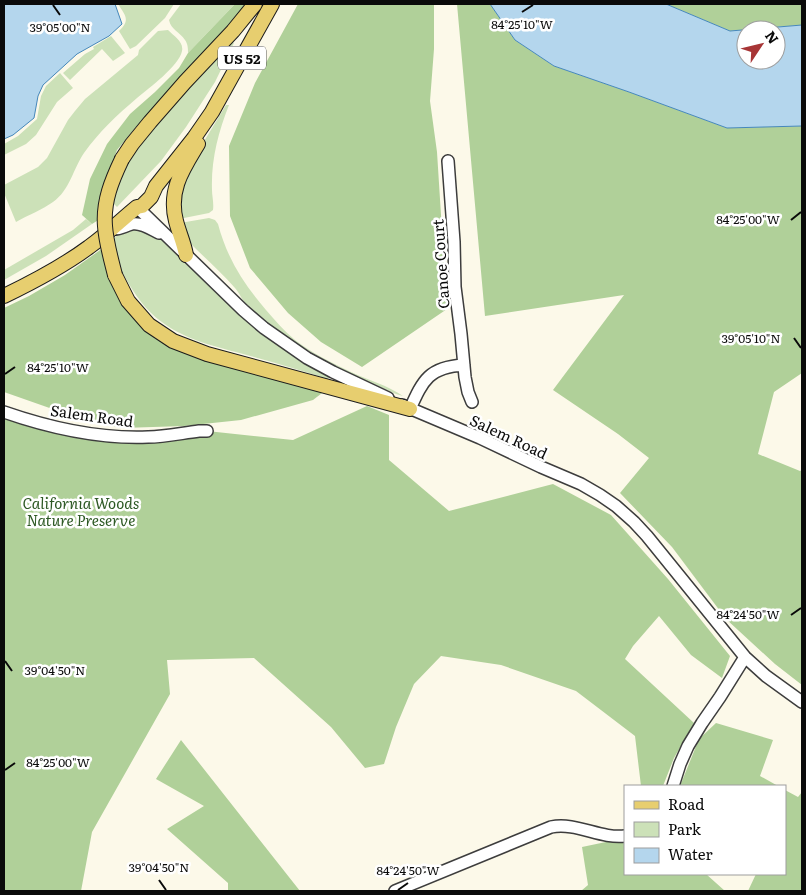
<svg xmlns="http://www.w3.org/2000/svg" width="806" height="895" viewBox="0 0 806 895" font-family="Literata,serif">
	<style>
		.green { fill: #cce1b8 }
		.forest { fill: #b0d099 }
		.water { fill: #b4d6ed; stroke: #4587bb; fill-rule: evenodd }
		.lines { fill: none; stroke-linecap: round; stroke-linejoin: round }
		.minor-casing { stroke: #3d3d3d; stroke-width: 14 }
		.major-casing { stroke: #1b1b1b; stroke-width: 16 }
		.minor { stroke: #fff; stroke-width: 11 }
		.major { stroke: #e7ce6f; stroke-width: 14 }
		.major-bridge-casing { stroke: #1b1b1b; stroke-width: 16; stroke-linecap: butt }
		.major-bridge { stroke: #e7ce6f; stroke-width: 14 }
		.ticks { fill: none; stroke: #0a0a0a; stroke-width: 2 }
		.labels { text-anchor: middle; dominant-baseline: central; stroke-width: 5; stroke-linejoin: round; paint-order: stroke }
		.shield { fill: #fff; stroke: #545454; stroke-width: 1 }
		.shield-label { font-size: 14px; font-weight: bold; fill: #0a0a0a }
		.street-label { font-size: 15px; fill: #0a0a0a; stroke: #fff }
		.park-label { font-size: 15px; font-style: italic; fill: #2c5823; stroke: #fff }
		.ticks-label { font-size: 12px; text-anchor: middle; fill: #0a0a0a; stroke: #fff; stroke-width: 5; stroke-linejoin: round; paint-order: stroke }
	</style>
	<rect width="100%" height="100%" fill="#fcf9e9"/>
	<path class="green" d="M118,4h56l-9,14 -29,28 -6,3 -11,-18c12,-11 6,-16 -1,-27z
		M181,4h54l-47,49c0,-4 0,-9 -3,-13 -5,-8 -14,-10 -16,-20z
		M168,30c6,6 16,12 14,21 -3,15 -33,37 -45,47 -20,17 -38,34 -53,55 -11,16 -14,37 -31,49 -11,8 -25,13 -37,20l-12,-29v-8l34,-18 9,-9 21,-38 7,-9 10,-12 53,-44 1,-5 19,-19z
		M111,36l14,17 -12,8 -11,-12 -32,31 -7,-7 22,-19 9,-5 -1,-2z
		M231,41l3,2 -19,39 -29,45 -25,34 -44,46 -4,-4 4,-17 19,-42z
		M60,73l13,15 -16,14 -21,33 -10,9 -22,11v-11l14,-8 19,-17 4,-23 5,-10z
		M226,105h3c-11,28 -18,55 -17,85 0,6 2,13 1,20l-4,3 -30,6 -2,-10 9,-38z
		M209,218l6,2 3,4c9,34 25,59 48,86 9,10 18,21 29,30 17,13 37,23 56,32 17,8 38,14 52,24l-7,-2c-52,-23 -105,-48 -147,-87 -6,-5 -9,-13 -14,-19 -13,-15 -29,-29 -43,-43l-5,-7 -7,-15z
		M86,219l6,5 -46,32 -42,24v-10l69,-40z
		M136,228l2,4 3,-4c16,2 28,18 39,29 28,28 55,57 87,80 20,15 41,27 62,39l-1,3c-28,-9 -56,-17 -85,-25 -33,-9 -66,-16 -92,-41 -14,-14 -23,-30 -32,-47l1,-1 -7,-26 11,-9z"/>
	<path class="forest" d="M235,4h12l-112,124 -18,22 -11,30 -6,39 -8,5 -10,-9 8,-36 17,-35 23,-30 25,-22 24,-24 9,-15z
		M298,4h136v45l-4,52 7,51 10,157 -85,58 -41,-25 -33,-29 -38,-45 -20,-52 -1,-70 26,-63z
		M457,4h33l25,36 39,26 75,26 98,36 75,-2v247l-28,19 -16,62 42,17 2,-1v215l-27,-21 -49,-45 -54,-72 -52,-54 29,-35 -31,-24 -65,-44 71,-95 -139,21z
		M666,4h136v21l-72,6z
		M103,248l51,84 172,58 -13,10 -72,20 -57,6 -62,2 -44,-10 -74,-26v-84l25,-12 36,-21z
		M367,406l22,9v45l60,51 104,-27 58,31 57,64 62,77 -8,22 -31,-23 -32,-39 -26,30 -8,13 69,64 -20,35 -11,28h-22l-6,-50 -59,-45 -75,-26 -60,-9 -27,28 -18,43 -12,37 -19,4 -34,-41 -77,-69 -87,2 3,34 -78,138 -11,59h-77v-479l86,21 117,-2 86,9z
		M716,723l57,17 -13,36 18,10h-98l19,-47z
		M181,740l119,151h-72v-8l-61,-54 37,-23 -48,-27z
		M785,790l13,7 4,-5v99h-54l8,-17h29z
		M625,838v36h81l19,17h-144l7,-6 -6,-38z"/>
	<path class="water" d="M4,4h111l7,20 -13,12 -32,18 -34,31 -5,11 -4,22 -21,17 -9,4z
		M490,4h176l64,27 72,-6v101l-75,2 -98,-36 -75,-26 -39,-26zM746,30h30v30h-30z"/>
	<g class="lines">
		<g class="minor-casing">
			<path id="minor" d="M448,161l6,81 1,45 6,47 4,43 3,15 4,10
				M137,207l106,103 21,18 43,30 26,14 55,26
				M112,229c8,1 12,-3 20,-5 9,-2 19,5 27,9
				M402,405l78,33 61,29 40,17 19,11 16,11 18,16 13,14 98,121 21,19 36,26
				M410,409c13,-29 19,-42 54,-44
				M4,412c46,16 95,27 144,25 17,0 34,-4 51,-6h8
				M673,786l7,-22 8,-18 14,-23 18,-26 25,-40
				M395,891l156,-64c26,-5 49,12 74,9"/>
		</g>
		<g class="major-casing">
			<path id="major" d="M122,159l10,-15 18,-22 35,-40 48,-51 22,-27
				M186,255c-2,-12 -7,-22 -10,-34 -8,-31 7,-52 22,-77
				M115,275l13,26 21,24 24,16 34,13 203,55
				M4,296c29,-14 58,-29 85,-49 17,-12 32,-27 48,-40l5,-1 9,-9 5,-11 38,-48 18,-26 60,-108"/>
		</g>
		<use href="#minor" class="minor"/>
		<use href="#major" class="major"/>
		<g class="major-bridge-casing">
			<path id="major-bridge" d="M115,275c-4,-16 -9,-33 -10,-49 -2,-25 7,-46 17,-67"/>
		</g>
		<use href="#major-bridge" class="major-bridge"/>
	</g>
	<path class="ticks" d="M53,5l7,10M522,12l11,-7M791,220l10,-8M794,338l7,10M5,374l10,-7M791,615l10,-7M5,661l7,10M5,770l10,-7M159,880l7,10M398,890l10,-7"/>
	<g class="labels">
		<rect class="shield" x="218" y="46.5" width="48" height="23" rx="4"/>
		<g class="shield-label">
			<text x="242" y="58">US 52</text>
		</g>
		<g class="street-label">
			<text transform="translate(440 264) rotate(-94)">Canoe Court</text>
			<text transform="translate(92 415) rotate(8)">Salem Road</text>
			<text transform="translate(509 436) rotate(25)">Salem Road</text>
		</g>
		<g class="park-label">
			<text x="81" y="502">California Woods<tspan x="81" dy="17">Nature Preserve</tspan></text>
		</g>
	</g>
	<g class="ticks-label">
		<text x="522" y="29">84°25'10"W</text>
		<text x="60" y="32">39°05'00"N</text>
		<text x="748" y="224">84°25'00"W</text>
		<text x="751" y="343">39°05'10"N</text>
		<text x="58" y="372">84°25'10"W</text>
		<text x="748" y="619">84°24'50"W</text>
		<text x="55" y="675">39°04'50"N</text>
		<text x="58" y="767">84°25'00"W</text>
		<text x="159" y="872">39°04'50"N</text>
		<text x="408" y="875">84°24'50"W</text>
	</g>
	<rect width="806" height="895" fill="none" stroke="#0a0a0a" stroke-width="10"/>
	<rect x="624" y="785" width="162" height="90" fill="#ffffff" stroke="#9d9d9d"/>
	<rect x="634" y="801" width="25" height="8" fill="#e7ce6f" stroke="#9d9d9d"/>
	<text x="668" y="810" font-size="15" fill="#0a0a0a">Road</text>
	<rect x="634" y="822" width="25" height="15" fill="#cce1b8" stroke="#9d9d9d"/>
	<text x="668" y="835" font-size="15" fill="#0a0a0a">Park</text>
	<rect x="634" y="848" width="25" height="15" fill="#b4d6ed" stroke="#9d9d9d"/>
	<text x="668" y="860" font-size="15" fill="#0a0a0a">Water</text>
	<g transform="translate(761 45) rotate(55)"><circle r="24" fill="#ffffff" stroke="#9d9d9d"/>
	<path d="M0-4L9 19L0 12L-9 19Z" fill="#a73536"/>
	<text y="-8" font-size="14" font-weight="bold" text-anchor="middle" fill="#0a0a0a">N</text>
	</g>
</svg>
